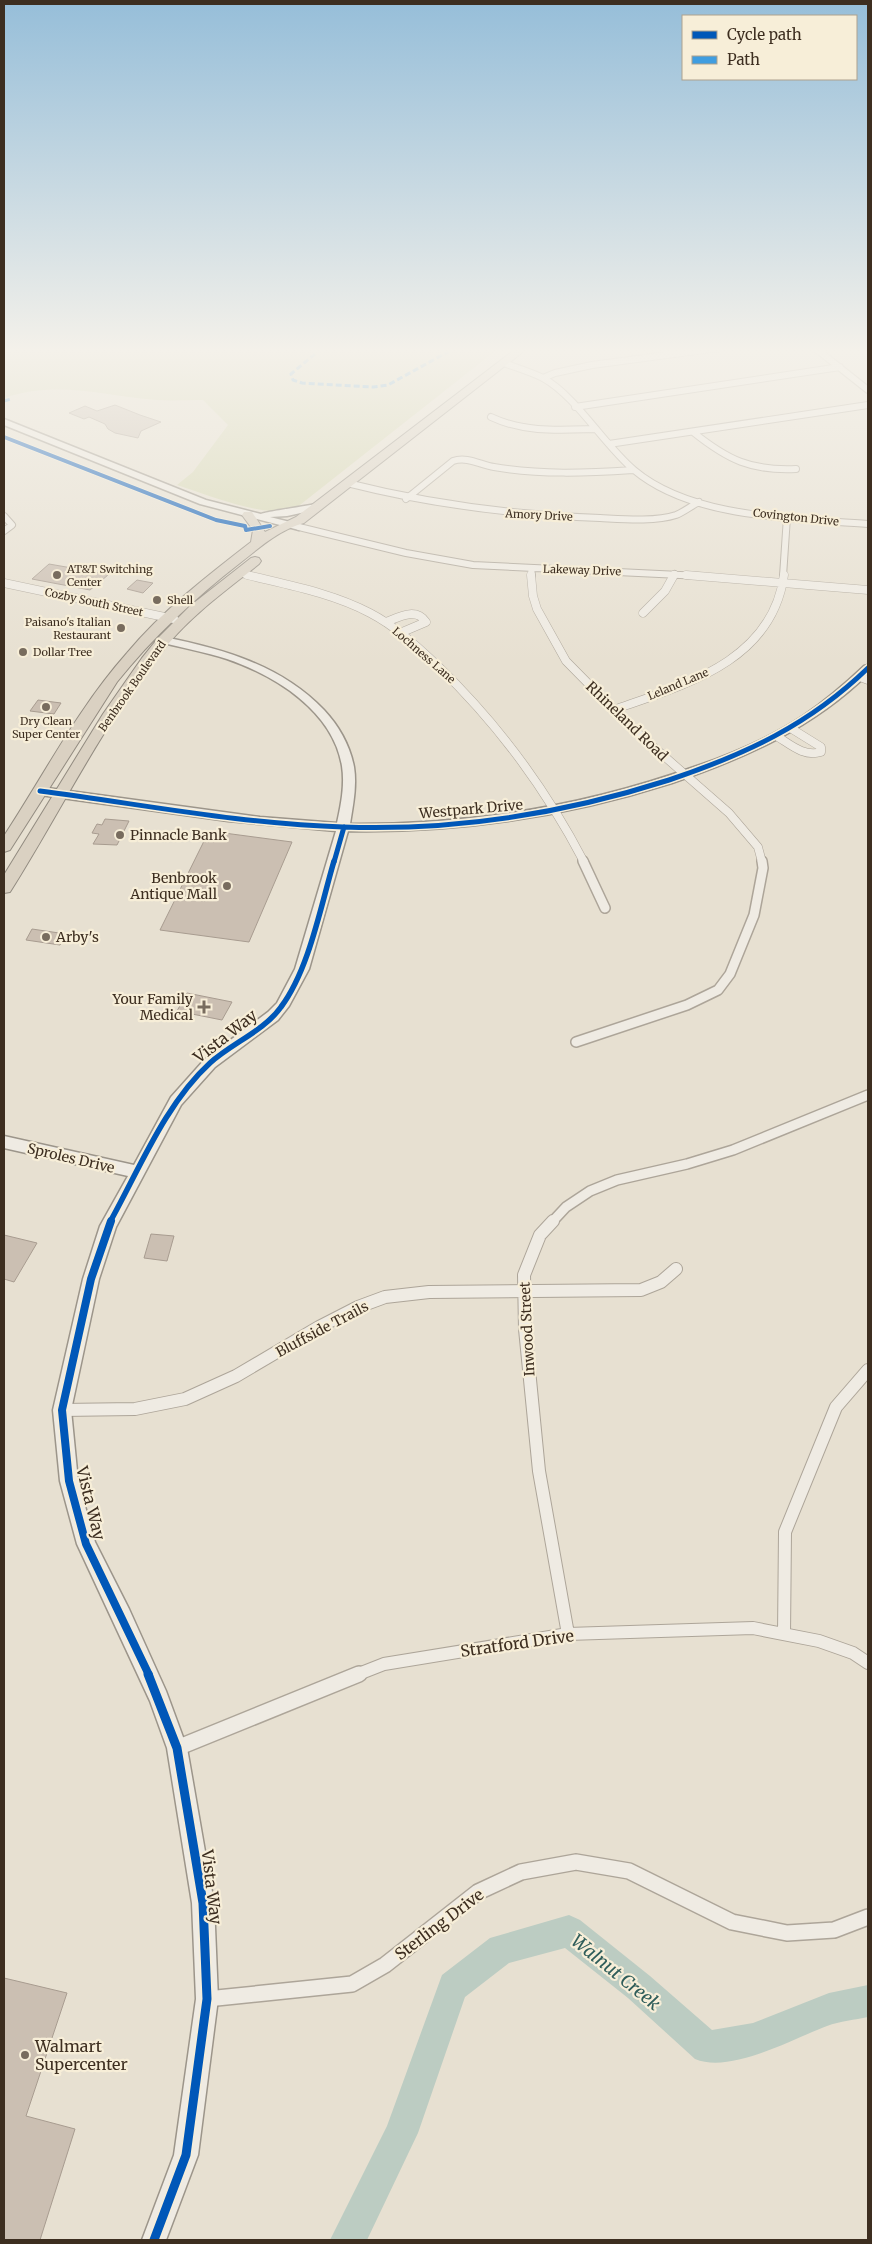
<svg xmlns="http://www.w3.org/2000/svg" width="872" height="2244" viewBox="0 0 872 2244" font-family="Merriweather,serif">
	<style>
		.green { fill: #d6d7b3 }
		.lines { fill: none; stroke-linecap: round; stroke-linejoin: round }
		.river { fill: #bcccc2; fill-rule: evenodd }
		.building { fill: #cbbfb2; stroke: #a89c90 }
		.street-far4-casing { stroke: #ada599; stroke-width: 8 }
		.street-far3-casing { stroke: #ada599; stroke-width: 9 }
		.street-far2-casing { stroke: #ada599; stroke-width: 12 }
		.street-far1-casing { stroke: #ada599; stroke-width: 14 }
		.street-casing { stroke: #ada599; stroke-width: 18 }
		.secondary-casing { stroke: #9c958a; stroke-width: 3 }
		.highway-casing { stroke: #928b80; stroke-width: 2 }
		.street-far4 { stroke: #efebe3; stroke-width: 6 }
		.street-far3 { stroke: #efebe3; stroke-width: 8 }
		.street-far2 { stroke: #efebe3; stroke-width: 9 }
		.street-far1 { stroke: #efebe3; stroke-width: 12 }
		.street { stroke: #efebe3; stroke-width: 15 }
		.secondary { fill: #efebe3; fill-rule: evenodd }
		.highway { fill: #dad1c2; fill-rule: evenodd }
		.quiet { stroke: #3f9de0; stroke-width: 3; stroke-dasharray: 6 3; stroke-linecap: butt }
		.cycleway-far4-casing { stroke: #f7eed8; stroke-width: 5.5 }
		.cycleway-far3-casing { stroke: #f7eed8; stroke-width: 8 }
		.cycleway-far2-casing { stroke: #f7eed8; stroke-width: 9 }
		.cycleway-far1-casing { stroke: #f7eed8; stroke-width: 11 }
		.cycleway-casing { stroke: #f7eed8; stroke-width: 12 }
		.cycleway-far4 { stroke: #0057b8; stroke-width: 4 }
		.cycleway-far3 { stroke: #0057b8; stroke-width: 5 }
		.cycleway-far2 { stroke: #0057b8; stroke-width: 5.5 }
		.cycleway-far1 { stroke: #0057b8; stroke-width: 8 }
		.cycleway { stroke: #0057b8; stroke-width: 9 }
		.poi-dot { fill: #786c5e; stroke: #f7eed8; stroke-width: 2 }
		.labels { text-anchor: middle; dominant-baseline: central; stroke-width: 4.5; stroke-linejoin: round; paint-order: stroke }
		.far-street-label { font-size: 11px; fill: #3d2e20; stroke: #f7eed8 }
		.far-poi-label { font-size: 11px; fill: #3d2e20; stroke: #f7eed8; text-anchor: start }
		.street-label { font-size: 14px; fill: #3d2e20; stroke: #f7eed8 }
		.poi-label { font-size: 14px; fill: #3d2e20; stroke: #f7eed8; text-anchor: start }
		.near-street-label { font-size: 16px; fill: #3d2e20; stroke: #f7eed8 }
		.near-poi-label { font-size: 16px; fill: #3d2e20; stroke: #f7eed8; text-anchor: start }
		.near-water-label { font-size: 18px; font-style: italic; fill: #2f5d5a; stroke: #f7eed8 }
	</style>
	<rect width="100%" height="100%" fill="#e7e0d1"/>
	<path class="green" d="M4,348h495l-208,164c-40,1 -77,-15 -114,-27l16,-13 35,-47 -25,-25c-15,0 -31,1 -46,0 -55,-4 -98,-20 -153,-2z"/>
	<g class="lines">
		<path class="river" d="M569,1915l11,5 70,56 62,54 41,-7 76,-30 39,-8v32c-13,3 -28,4 -41,9 -35,13 -96,48 -132,33l-67,-61 -63,-50 -56,15 -44,34 -47,136 -51,107h-37l57,-114 55,-151 48,-37z"/>
	</g>
	<path class="building" d="M115,405l25,10 21,7 -20,9 -3,7 -23,-5 -7,-4 -3,-5 -16,-7 -5,2 -15,-6 16,-7 12,5z
		M49,564l46,8 13,3 -18,15 -58,-11z
		M137,580l16,3 -10,10 -16,-4z
		M38,700l23,3 -7,11 -24,-3z
		M105,819l24,2 -12,24 -24,-1 6,-10 -7,-1 5,-9 5,1z
		M209,831l83,11 -43,100 -89,-12z
		M32,929l34,5 -6,11 -34,-5z
		M187,993l45,9 -10,18 -45,-9z
		M151,1234l23,2 -7,25 -23,-3z
		M4,1235l33,8 -23,39 -10,-3z
		M4,1978l63,15 -41,123 49,13 -35,111h-36z"/>
	<g class="lines">
		<g class="street-far4-casing">
			<path id="street-far4" d="M815,348l53,42
				M504,363c13,5 27,9 39,15 33,18 61,67 91,92 58,49 161,48 234,54
				M543,378l12,-5 37,-8 127,-17
				M575,407l265,-40
				M491,417c34,16 69,13 105,12
				M693,432c35,28 58,39 103,37
				M609,444l259,-39
				M347,483c83,21 167,32 253,35 21,1 55,4 76,-3 8,-3 15,-9 23,-13
				M406,499l47,-38c14,-5 28,4 41,6 46,8 93,6 139,3
				M4,516l8,9 -8,6
				M299,527l107,26 67,12 228,11
				M531,568l1,8
				M239,573l13,3
				M674,576l1,-2
				M783,576l4,-59"/>
		</g>
		<g class="street-far3-casing">
			<path id="street-far3" d="M247,575c41,10 85,18 123,38 25,13 47,33 68,53 60,58 108,123 146,196
				M531,575l2,21 4,13 29,52 66,67 97,85 29,34 4,15
				M686,575l182,15
				M4,583l170,36
				M643,613l22,-22 9,-16
				M386,622c13,-5 30,-15 40,0l-26,11
				M860,677l8,3
				M613,710c71,-25 159,-48 171,-135
				M778,737c13,8 26,20 43,15v-5l-29,-18"/>
		</g>
		<g class="street-far2-casing">
			<path id="street-far2" d="M583,861l22,47
				M576,1042l111,-37 31,-15 12,-16 24,-59 9,-47 -1,-7
				M552,1222l14,-15 24,-16 27,-11 70,-16 46,-14 135,-55"/>
		</g>
		<g class="street-far1-casing">
			<path id="street-far1" d="M553,1221l-13,14 -16,40 1,54 14,142 29,163
				M62,1410l73,-1 50,-10 51,-23 83,-49 39,-20 27,-10 44,-5 212,-2 20,-8 15,-13
				M784,1634l1,-102 51,-125 32,-37
				M356,1675l28,-11 184,-30 185,-6 66,13 34,12 15,10"/>
		</g>
		<g class="street-casing">
			<path id="street" d="M177,1748l182,-74
				M207,1999l145,-15 33,-19 93,-73 43,-20 55,-10 53,9 103,51 55,11 47,-3 34,-13"/>
		</g>
		<g class="secondary-casing">
			<path id="secondary" d="M4,419l202,81 55,14c3,-2 46,-8 55,-10l5,3 -2,2 -32,7 -17,1 32,8 2,2 -5,3 -99,-26 -196,-79z
				M164,637c59,12 117,28 160,73 15,16 26,36 30,57 3,19 -1,38 -4,57 118,1 232,-17 344,-57 38,-13 76,-29 109,-51 22,-15 42,-32 61,-50l4,-1v9c-55,54 -123,84 -196,109 -106,34 -213,50 -324,48l-39,138 -20,37 -11,14 -63,47 -34,38 -65,122 -17,52 -28,131 7,71 17,61 34,67 37,82 21,57 27,155 4,96 -20,156 -32,85h-24l32,-85 22,-156 -4,-96 -25,-155 -17,-47 -73,-157 -17,-63 -7,-71 30,-131 17,-53 28,-50 -124,-28v-12l130,29 37,-68 34,-38 63,-47 9,-9 18,-34 41,-138 -108,-10 -188,-26 -6,-4 6,-4 220,30 77,6c4,-18 8,-38 5,-57 -9,-55 -66,-90 -115,-107 -22,-7 -44,-11 -67,-17v-4z"/>
		</g>
		<g class="highway-casing">
			<path id="highway" d="M517,348h11l-224,175c-25,7 -44,24 -64,40 -45,35 -87,74 -123,119l-107,168 -6,2v-16c40,-61 74,-128 123,-183 36,-43 80,-77 124,-111l2,-12 -11,-15 2,-3h8l13,20 31,-15z
				M255,557l4,1 2,3 -2,3c-31,25 -65,49 -91,80 -63,74 -106,166 -158,248l-6,1v-18l99,-161 39,-56 17,-21 31,-31 61,-48z"/>
		</g>
		<use href="#street-far4" class="street-far4"/>
		<use href="#street-far3" class="street-far3"/>
		<use href="#street-far2" class="street-far2"/>
		<use href="#street-far1" class="street-far1"/>
		<use href="#street" class="street"/>
		<use href="#secondary" class="secondary"/>
		<use href="#highway" class="highway"/>
		<path class="quiet" d="M322,348l-31,26 2,6 9,3 71,4 15,-2 67,-37
			M4,401l7,-2"/>
		<g class="cycleway-far4-casing">
			<path id="cycleway-far4" d="M4,437l212,83 29,6 1,4 24,-4"/>
		</g>
		<g class="cycleway-far3-casing">
			<path id="cycleway-far3" d="M40,791c101,13 201,33 303,36 111,4 220,-13 326,-47 77,-26 140,-55 199,-112
				M334,862l10,-35"/>
		</g>
		<g class="cycleway-far2-casing">
			<path id="cycleway-far2" d="M110,1222c29,-52 55,-118 100,-159 22,-20 54,-32 71,-56 28,-37 40,-102 53,-146"/>
		</g>
		<g class="cycleway-far1-casing">
			<path id="cycleway-far1" d="M111,1221l-20,58 -29,131 7,71 17,63 63,131"/>
		</g>
		<g class="cycleway-casing">
			<path id="cycleway" d="M148,1674l29,74 26,155 4,96 -21,156 -32,85"/>
		</g>
		<use href="#cycleway-far4" class="cycleway-far4"/>
		<use href="#cycleway-far3" class="cycleway-far3"/>
		<use href="#cycleway-far2" class="cycleway-far2"/>
		<use href="#cycleway-far1" class="cycleway-far1"/>
		<use href="#cycleway" class="cycleway"/>
	</g>
	<linearGradient id="sky" x2="0" y2="1"><stop stop-color="#96bed9"/><stop offset="0.53" stop-color="#f4f1ea"/><stop offset="1" stop-color="#f4f1ea" stop-opacity="0"/></linearGradient>
	<rect width="872" height="662" fill="url(#sky)"/>
	<g class="poi-dot">
		<circle cx="57" cy="575" r="5"/>
		<circle cx="157" cy="600" r="5"/>
		<circle cx="121" cy="628" r="5"/>
		<circle cx="23" cy="652" r="5"/>
		<circle cx="46" cy="707" r="5"/>
		<circle cx="120" cy="835" r="5"/>
		<circle cx="227" cy="886" r="5"/>
		<circle cx="46" cy="937" r="5"/>
		<path d="M201.5 999.5h5v5h5v5h-5v5h-5v-5h-5v-5h5z"/>
		<circle cx="25" cy="2055" r="5"/>
	</g>
	<g class="labels">
		<g class="far-street-label">
			<text transform="translate(539 515) rotate(3)">Amory Drive</text>
			<text transform="translate(796 517) rotate(6)">Covington Drive</text>
			<text transform="translate(582 570) rotate(2)">Lakeway Drive</text>
			<text transform="translate(94 602) rotate(12)">Cozby South Street</text>
			<text transform="translate(424 655) rotate(41)">Lochness Lane</text>
			<text transform="translate(678 684) rotate(-23)">Leland Lane</text>
			<text transform="translate(132 686) rotate(-55)">Benbrook Boulevard</text>
		</g>
		<g class="far-poi-label">
			<text x="67" y="569">AT&amp;T Switching<tspan x="67" dy="13">Center</tspan></text>
			<text x="167" y="600">Shell</text>
			<text x="111" y="622" text-anchor="end">Paisano's Italian<tspan x="111" dy="13">Restaurant</tspan></text>
			<text x="33" y="652">Dollar Tree</text>
			<text x="46" y="721" text-anchor="middle">Dry Clean<tspan x="46" dy="13">Super Center</tspan></text>
		</g>
		<g class="street-label">
			<text transform="translate(627 721) rotate(44)">Rhineland Road</text>
			<text transform="translate(471 809) rotate(-5)">Westpark Drive</text>
			<text transform="translate(71 1158) rotate(13)">Sproles Drive</text>
			<text transform="translate(322 1329) rotate(-28)">Bluffside Trails</text>
			<text transform="translate(527 1329) rotate(-93)">Inwood Street</text>
		</g>
		<g class="poi-label">
			<text x="130" y="835">Pinnacle Bank</text>
			<text x="217" y="878" text-anchor="end">Benbrook<tspan x="217" dy="16">Antique Mall</tspan></text>
			<text x="56" y="937">Arby's</text>
			<text x="193" y="999" text-anchor="end">Your Family<tspan x="193" dy="16">Medical</tspan></text>
		</g>
		<g class="near-street-label">
			<text transform="translate(225 1036) rotate(-38)">Vista Way</text>
			<text transform="translate(91 1503) rotate(76)">Vista Way</text>
			<text transform="translate(517 1643) rotate(-8)">Stratford Drive</text>
			<text transform="translate(212 1887) rotate(83)">Vista Way</text>
			<text transform="translate(439 1924) rotate(-37)">Sterling Drive</text>
		</g>
		<g class="near-poi-label">
			<text x="35" y="2046">Walmart<tspan x="35" dy="18">Supercenter</tspan></text>
		</g>
		<g class="near-water-label">
			<text transform="translate(616 1972) rotate(39)">Walnut Creek</text>
		</g>
	</g>
	<rect width="872" height="2244" fill="none" stroke="#3d2e20" stroke-width="10"/>
	<rect x="682" y="15" width="175" height="65" fill="#f7eed8" stroke="#ada18e"/>
	<rect x="692" y="31" width="25" height="8" fill="#0057b8" stroke="#ada18e"/>
	<text x="727" y="40" font-size="15" fill="#3d2e20">Cycle path</text>
	<rect x="692" y="56" width="25" height="8" fill="#3f9de0" stroke="#ada18e"/>
	<text x="727" y="65" font-size="15" fill="#3d2e20">Path</text>
</svg>
